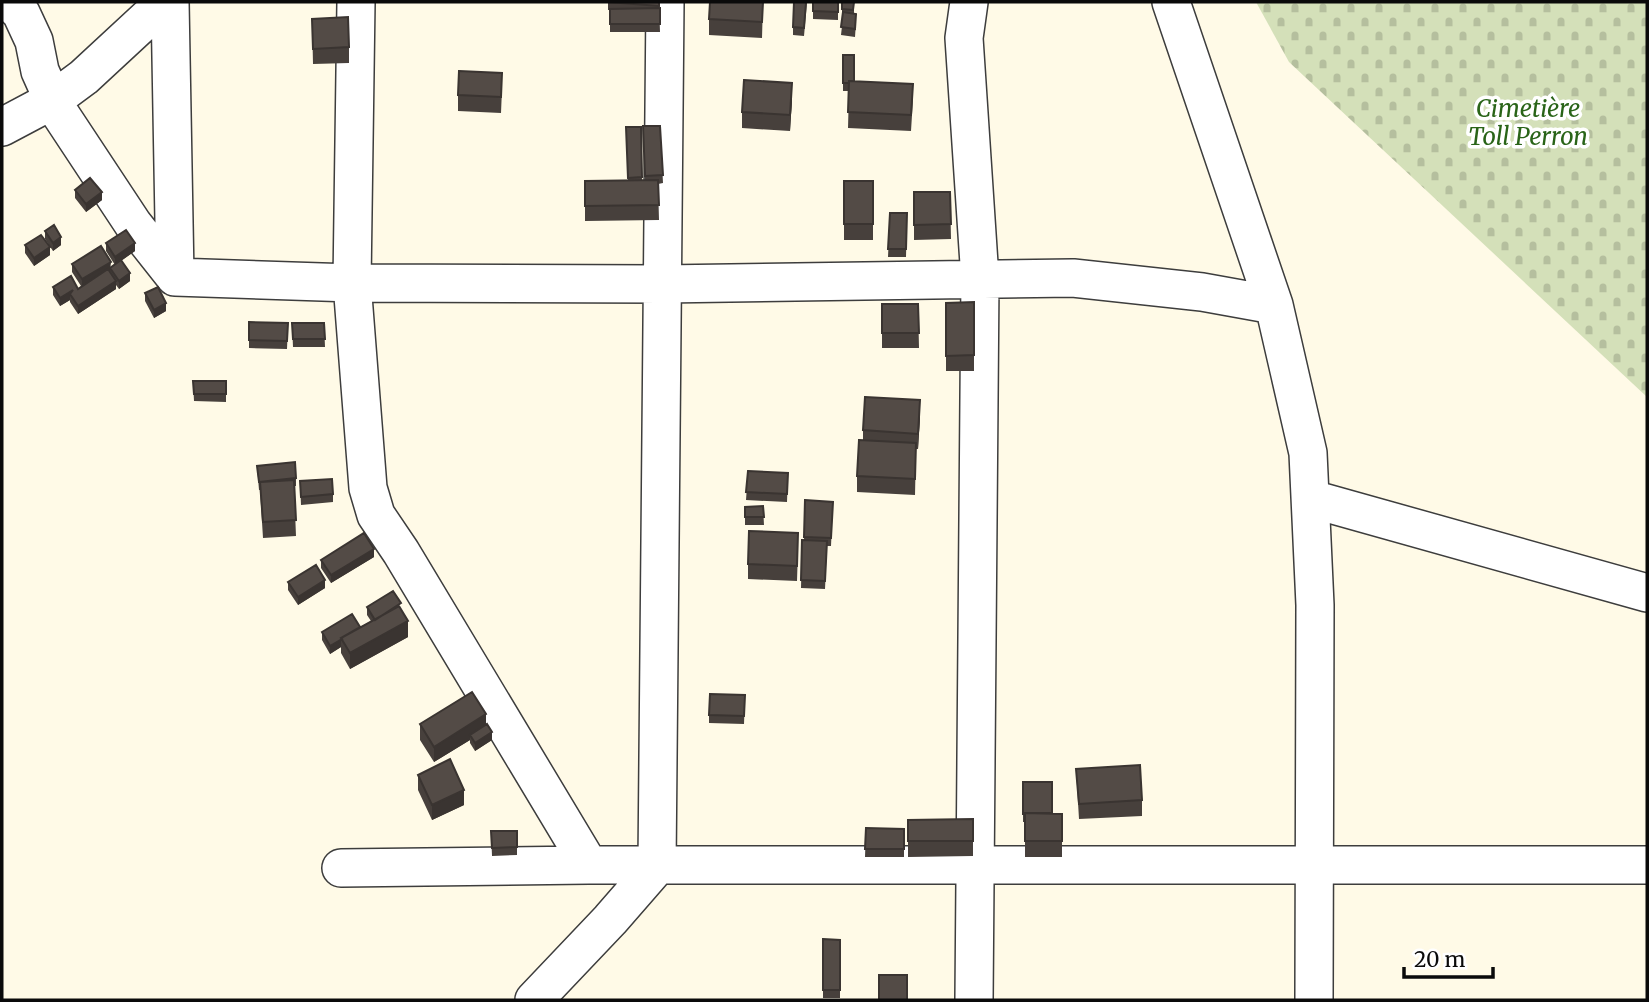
<svg xmlns="http://www.w3.org/2000/svg" width="1649" height="1002" viewBox="0 0 1649 1002" font-family="Merriweather,serif">
	<style>
		.cemetery { fill: url(#cemetery-stones) }
		.lines { fill: none; stroke-linecap: round; stroke-linejoin: round }
		.minor-casing { stroke: #3d3d3d; stroke-width: 40 }
		.minor { stroke: #fff; stroke-width: 37 }
		.wall { fill: #47403c }
		.shaded-wall { fill: #3a3431 }
		.building { fill: #534b46; stroke: #3a3431; stroke-width: 2 }
		.labels { text-anchor: middle; dominant-baseline: central; stroke-width: 7; stroke-linejoin: round; paint-order: stroke }
		.park-label { font-size: 24px; font-style: italic; fill: #296418; stroke: #fff }
	</style>
	<defs>
		<pattern id="cemetery-stones" width="16" height="16" patternUnits="userSpaceOnUse" patternTransform="scale(1.75)"><rect width="16" height="16" fill="#d4e0b9"/><path d="M2 7V4a2 2 0 0 1 4 0v3zM10 15v-3a2 2 0 0 1 4 0v3z" fill="#b5bf9e"/></pattern>
	</defs>
	<rect width="100%" height="100%" fill="#fffae7"/>
	<path class="cemetery" d="M1256,2h391v395l-358,-335z"/>
	<g class="lines">
		<g class="minor-casing">
			<path id="minor" d="M10,2l11,11 13,28 6,30 17,38 76,115 42,53 177,6 311,1 410,-6 129,14 72,13
				M170,2l5,275
				M356,2l-4,281 16,205 8,27 25,37 188,313
				M969,2l-5,36 16,241 -6,721
				M1171,2l103,303 34,148 7,152 -1,395
				M2,127l51,-27 31,-23 81,-75
				M1312,499l335,94
				M341,868l248,-3h1058
				M534,1000l76,-80 47,-54 8,-864"/>
		</g>
		<use href="#minor" class="minor"/>
	</g>
	<path class="wall" d="M608,2h51l1,30h-50v-22h-2z
		M763,2l-1,36 -53,-3v-16z
		M807,2l-3,34 -11,-1v-8z
		M813,2h25v18l-25,-1z
		M842,2h12v12l2,8 -1,15 -14,-2 2,-18h-1z
		M312,19l37,28v16l-36,1z
		M843,55l11,26 59,18 -2,32 -63,-3 1,-37h-6z
		M502,89l-1,24 -43,-2v-16z
		M792,99l-2,32 -48,-3v-16z
		M643,126h17l3,57 -5,1 1,36 -74,1v-40h43l-2,-54h15l1,53h3z
		M844,181h29v59h-29z
		M75,190l27,10 -16,12 -11,-14z
		M914,192h36l1,47 -37,1z
		M890,213h17l-1,44h-18z
		M45,231l16,14 -8,6 -8,-12z
		M106,243l29,8 -14,10 9,20 -11,8 -3,-4v4l-38,25 -8,-12v-2l-10,6 -7,-11v-8l25,2 3,-3 -9,-14v-8l39,3 4,-2 -9,-14z
		M25,245l25,10 -16,11 -9,-13z
		M145,293l21,18 -12,7 -9,-17z
		M974,302v69h-28v-68z
		M882,304h36l1,44h-37z
		M249,322l39,1 -1,26 -38,-1z
		M292,323h32l1,24h-32z
		M193,381h33v21l-32,-1z
		M920,416l-2,33h-2l-1,46 -58,-3v-16l6,-36v-10z
		M257,466l39,12v8h-2l2,50 -33,2 -3,-48h-1z
		M748,471l40,2 -1,29 -41,-2z
		M300,481l33,13v8l-32,3z
		M805,500l28,2 -2,44h-4l-2,43 -24,-1 1,-48h2z
		M763,506l1,19h-19v-18z
		M798,549l-1,32 -49,-2v-15z
		M374,557l-43,26 -10,-15v-8z
		M288,582l37,6 -27,17 -10,-15z
		M367,607l34,2 7,28 -58,32 -9,-16v-6l-11,7 -8,-14v-8l38,-5 11,-6 -4,-6z
		M745,695l-1,29 -35,-1v-8z
		M420,724l66,1 6,15 -17,11 -5,-8v-3l-36,22 -14,-22z
		M1076,769l66,31v16l-63,3z
		M418,775l46,30 -32,15 -14,-30z
		M1023,782l29,31 10,1v43h-37v-35h-2z
		M973,819v37l-65,1v-37z
		M866,828l38,1v28h-39z
		M491,831h26v24l-25,1z
		M823,939l17,1v58h-17z"/>
	<path class="shaded-wall" d="M792,83v16l-2,32v-16z
		M102,192v8l-16,12v-8z
		M61,237v8l-8,6v-8z
		M135,243v8l-20,14v-8z
		M50,247v8l-16,11v-8z
		M111,262l-1,9 -28,16v-8z
		M130,273v8l-11,8v-8z
		M116,281v8l-38,25v-8z
		M73,290l-3,4v6l-10,6v-8z
		M166,303v8l-12,7v-8z
		M920,400v16l-2,33v-15z
		M374,549v8l-43,26v-8z
		M325,580v8l-27,17v-8z
		M408,621v16l-58,32v-16z
		M341,639v8l-11,7v-8z
		M486,714v16l-16,5v5l-36,22v-15z
		M492,732v8l-17,11v-8z
		M464,790v15l-32,15v-15z"/>
	<path class="building" d="M608,2h51v4z
		M710,2h53l-1,20 -53,-3z
		M794,2h12l-2,26 -11,-1z
		M813,2h25v10l-25,-1z
		M842,2h12l-1,8 -11,-1z
		M660,8v16h-50v-15z
		M843,12l13,2 -1,15 -14,-2z
		M348,17l1,30 -36,2 -1,-30z
		M843,55h11v26h-5v2h-6z
		M459,71l43,2 -1,24 -43,-2z
		M744,80l48,3 -2,32 -48,-3z
		M849,81l64,3 -2,31 -63,-3z
		M643,126h17l3,49 -18,1z
		M626,127h15l1,50 -14,1z
		M90,178l12,14 -16,12 -11,-14z
		M658,180l1,25 -74,1v-25z
		M844,181h29v43h-29z
		M914,192h36l1,32 -37,1z
		M890,213h17l-1,36h-18z
		M54,225l7,12 -8,6 -8,-12z
		M126,230l9,13 -20,14 -9,-14z
		M41,235l9,12 -16,11 -9,-13z
		M101,246l10,16 -29,17 -10,-15z
		M121,260l9,13 -11,8 -9,-13z
		M108,269l8,12 -38,25 -8,-12 3,-4 -13,8 -7,-11 18,-11 7,13z
		M158,287l8,16 -12,7 -9,-17z
		M974,302v53l-28,1v-53z
		M882,304h36l1,29h-37z
		M249,322l39,1 -1,18 -38,-1z
		M292,323h32l1,16h-32z
		M193,381h33v13h-32z
		M865,397l55,3 -2,34 -55,-4z
		M859,440l57,3 -1,36 -58,-3z
		M295,462l1,16 -37,4 -2,-16z
		M748,471l40,2 -1,21 -41,-2z
		M332,479l1,15 -32,3 -1,-16z
		M294,480l2,40 -33,2 -3,-40z
		M805,500l28,2 -2,36 -27,-1z
		M763,506l1,11h-19v-10z
		M749,531l49,2 -1,33 -49,-2z
		M364,533l10,16 -43,26 -10,-15z
		M802,540l25,1 -2,40 -24,-1z
		M316,565l9,15 -27,17 -10,-15z
		M393,591l8,12 -26,17 -8,-13z
		M399,606l9,15 -58,32 -9,-15z
		M352,614l8,13 -19,11 1,1 -12,7 -8,-14z
		M472,692l14,22 -52,33 -14,-23z
		M710,694l35,1 -1,21 -35,-1z
		M487,724l5,8 -17,11 -5,-8z
		M450,759l14,31 -32,15 -14,-30z
		M1140,765l2,35 -63,4 -3,-35z
		M1023,782h29v31h-27v1h-2z
		M1025,813l37,1v27h-37z
		M973,819v22h-65v-21z
		M866,828l38,1v20h-39z
		M491,831h26v16l-25,1z
		M823,939l17,1v50h-17z
		M879,975h28v25h-28z"/>
	<g class="labels">
		<g class="park-label">
			<text x="1528" y="108">Cimetière<tspan x="1528" dy="28">Toll Perron</tspan></text>
		</g>
	</g>
	<rect width="1649" height="1002" fill="none" stroke="#0a0a0a" stroke-width="7"/>
	<path d="M1404 967v10h89v-10" fill="none" stroke="#0a0a0a" stroke-width="3.5"/>
	<text x="1414" y="967" font-size="21" fill="#0a0a0a" stroke="#ffffff" stroke-width="5" paint-order="stroke">20 m</text>
</svg>
